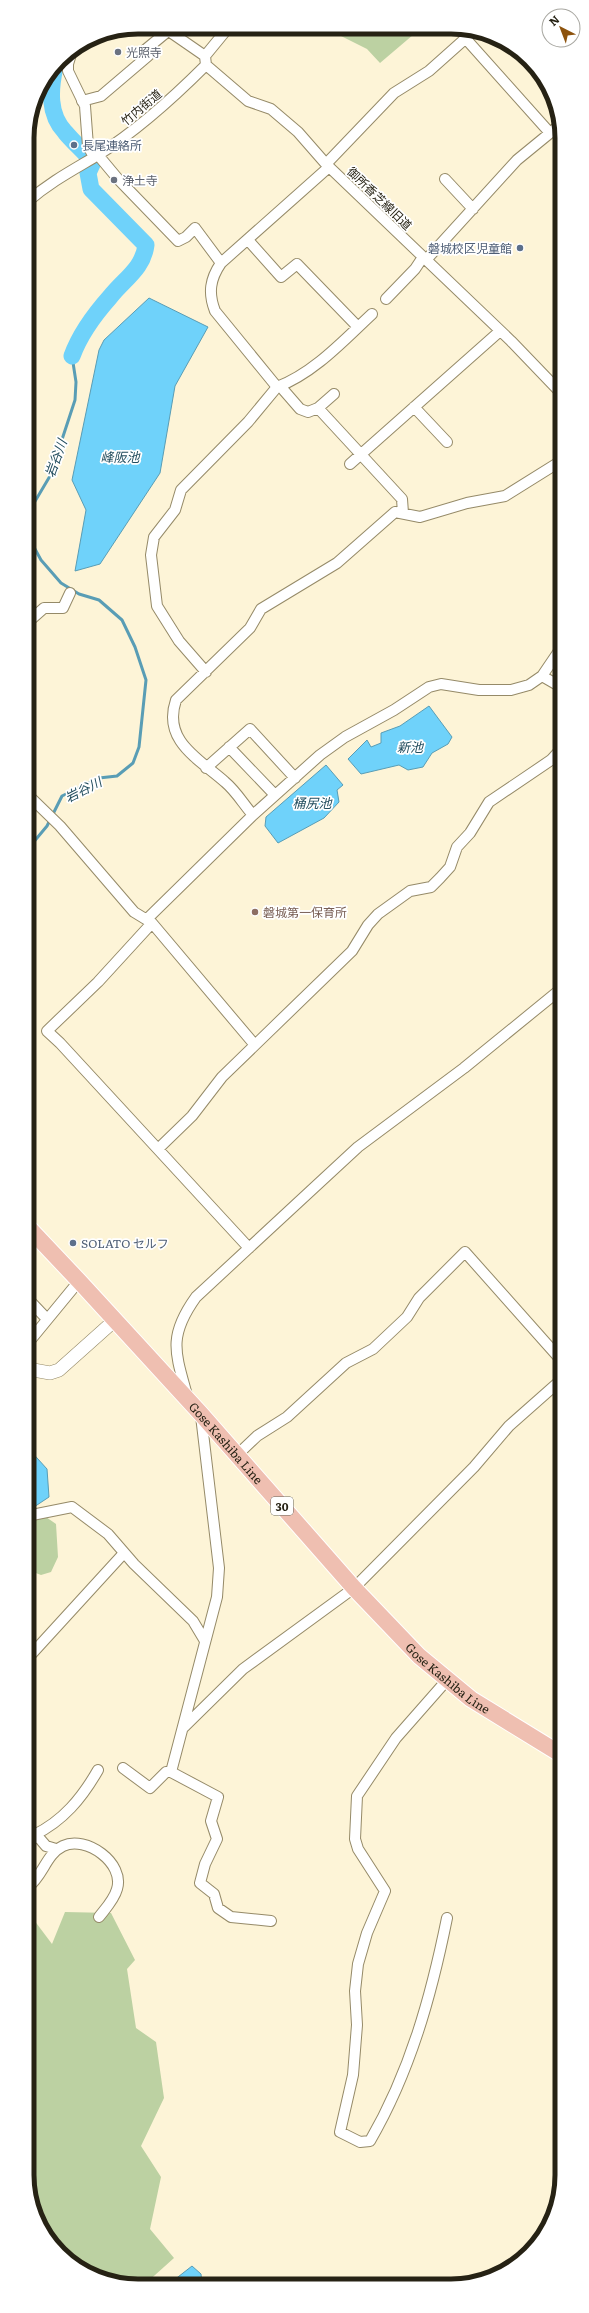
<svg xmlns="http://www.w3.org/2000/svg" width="589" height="2313" viewBox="0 0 589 2313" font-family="Literata,'Noto Sans JP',serif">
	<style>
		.green { fill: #bcd1a2 }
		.water { fill: #6fd2fa; stroke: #599db5 }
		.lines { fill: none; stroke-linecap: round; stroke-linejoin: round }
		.stream { stroke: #599db5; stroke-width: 3 }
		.river { stroke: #6fd2fa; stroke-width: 17 }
		.minor-casing { stroke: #958a68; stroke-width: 12 }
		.tertiary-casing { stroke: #958a68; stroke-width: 14 }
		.primary-casing { stroke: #fff; stroke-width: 18 }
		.minor { stroke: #fff; stroke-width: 10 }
		.tertiary { stroke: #fff; stroke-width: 13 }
		.primary { stroke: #efbfb1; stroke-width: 16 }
		.worship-dot { fill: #6b7280; stroke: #fff; stroke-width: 1.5 }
		.service-dot { fill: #5c6f8a; stroke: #fff; stroke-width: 1.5 }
		.education-dot { fill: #8d6e63; stroke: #fff; stroke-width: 1.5 }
		.labels { text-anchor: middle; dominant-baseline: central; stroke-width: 3.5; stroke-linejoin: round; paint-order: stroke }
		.shield { fill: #fff; stroke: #67645a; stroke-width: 1 }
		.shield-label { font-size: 11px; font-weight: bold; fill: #262214 }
		.worship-label { font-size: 12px; fill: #5b616d; stroke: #fff; text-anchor: start }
		.street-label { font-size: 12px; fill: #262214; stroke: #fff }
		.service-label { font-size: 12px; fill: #4e5e75; stroke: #fff; text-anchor: start }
		.education-label { font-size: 12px; fill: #785e54; stroke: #fff; text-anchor: start }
		.water-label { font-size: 13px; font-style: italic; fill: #224d5e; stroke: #fff }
		.rim { fill: none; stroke: #262214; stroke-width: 5 }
	</style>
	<rect width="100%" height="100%" fill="#fdf4d7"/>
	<path class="green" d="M325,28l95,1 -40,34 -13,-14z
		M46,1517l10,7 2,33 -7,15 -10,3 -13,-5v-48z
		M28,1912l24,32 13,-32 46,1 24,47 -8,9 9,59 20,14 8,56 -23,48 20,31 -11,52 24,29 -29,26h-29l-33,-13 -28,-23 -27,-58z"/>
	<path class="water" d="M149,298l59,29 -33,59 -15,87 -60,91 -25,7 11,-61 -14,-30 27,-130 5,-10z
		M429,706l23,31 -4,7 -16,9 -9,14 -15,3 -9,-5 -38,9 -13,-15 19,-19 4,7 10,-4v-10l19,-7z
		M326,765l17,20 -6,5 2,12 -15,16 -46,25 -13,-17 1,-9z
		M28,1448l19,21 2,28 -21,14z
		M192,2266l9,8 1,10h-33z"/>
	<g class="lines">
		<path class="stream" d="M27,850l20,-24 15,-30 37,-18 18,-2 16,-13 6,-16 7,-67 -11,-33 -13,-27 -23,-20 -20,-6 -18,-11 -20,-23 -12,-22 1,-19 4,-16 16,-27 25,-76 1,-18 -4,-26"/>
		<path class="river" d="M55,67c-5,22 -7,47 10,65 9,11 19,19 28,30l-5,11 3,16 55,56c-3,24 -22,34 -36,52 -16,18 -30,37 -38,59"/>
		<g class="minor-casing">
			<path id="minor" d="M163,27l42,29
				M228,28l-23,28 1,9 42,36 23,8 27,23 28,32 185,177 50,52
				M466,39l84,94
				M72,51l-4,13v7l17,35 3,40 6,11
				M82,101l19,-5 47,-40 -3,-6 23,-19
				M98,155l20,24 60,62 8,-4 9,-9 26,35
				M326,164l68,-71 35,-22 46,-41
				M445,179l28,30
				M27,202c23,-20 46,-32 71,-47 40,-25 75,-57 108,-90
				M248,240l33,37 16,-13 61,63
				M426,260l91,-100 44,-36
				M386,299l29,-30 8,-12
				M280,386l20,23 8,3 10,-4 16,-14
				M277,387c37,-14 67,-47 95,-73
				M414,407l33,35
				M318,408l84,91 1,14
				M350,464l150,-133
				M27,623l17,-15h19l7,-15
				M206,672l-27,-31 -22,-35 -6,-51 3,-18 21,-27 6,-20 67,-68 29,-35 -62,-76c-7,-18 -5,-32 6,-48l108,-96
				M542,676l19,11
				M229,747l46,48
				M206,768l44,-39 45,49
				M27,794l33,32 74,86 18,11 102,121
				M253,815c-9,-10 -17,-24 -28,-33 -26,-23 -63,-41 -49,-82l74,-72 11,-19 76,-46 58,-51 25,5 47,-14 38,-7 56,-35
				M147,919l106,-104 67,-60 25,-18 49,-27 35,-23 12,-3 38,6h32l18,-5 13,-9 19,-28
				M152,923l-54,59 -51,49 13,12 189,205
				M158,1149l34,-33 30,-39 130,-126 16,-26 10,-11 32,-23 21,-4 9,-9 10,-11 7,-20 13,-14 19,-31 62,-42 10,-11
				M28,1299l19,20
				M28,1343l51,-62
				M187,1395c-12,-43 -19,-59 9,-98l162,-150 106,-79 97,-79
				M201,1416l18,152 -2,29 -46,175 47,25 -7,24 6,18 -12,25 -5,19 14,11 4,14 13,9 40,4
				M237,1455l20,-19 30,-19 59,-54 27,-14 34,-32 12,-19 46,-46 96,108
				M28,1518l4,-3 40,-8 36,27 26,30 59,57 12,20
				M28,1658l96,-105
				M184,1727l59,-58 111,-81 120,-121 35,-41 52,-46
				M123,1768l27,20 16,-16h5
				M29,1834l11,5 6,7 10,3
				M34,1835c29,-14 48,-37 64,-65
				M28,1887c15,-11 18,-33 35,-41 23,-11 62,17 54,43 -3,11 -12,20 -18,28
				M447,1918c-16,79 -37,154 -77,223l-10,1 -20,-10 13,-57 4,-50 -2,-34 3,-27 9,-31 18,-42 -27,-42 -3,-10 2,-43 39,-58 51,-58"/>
		</g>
		<g class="tertiary-casing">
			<path id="tertiary" d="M28,1369l22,4 9,-3 56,-50"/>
		</g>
		<g class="primary-casing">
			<g id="primary">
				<path id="s1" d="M28,1227l51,54 122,133 153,174 65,68 52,43 91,56"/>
			</g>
		</g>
		<use href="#minor" class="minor"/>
		<use href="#tertiary" class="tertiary"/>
		<use href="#primary" class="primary"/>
	</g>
	<g class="worship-dot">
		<circle cx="118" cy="52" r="4"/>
		<circle cx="114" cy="180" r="4"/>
	</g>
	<g class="service-dot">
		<circle cx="74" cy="145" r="4"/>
		<circle cx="520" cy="248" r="4"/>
		<circle cx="73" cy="1243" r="4"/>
	</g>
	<circle class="education-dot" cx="255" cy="912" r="4"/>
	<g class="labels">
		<rect class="shield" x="271" y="1497" width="22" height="18" rx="3"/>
		<g class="shield-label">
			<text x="282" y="1506">30</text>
		</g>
		<g class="worship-label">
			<text x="126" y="52">光照寺</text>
			<text x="122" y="180">浄土寺</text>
		</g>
		<g class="street-label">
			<text transform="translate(141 107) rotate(-40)">竹内街道</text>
			<text transform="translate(380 198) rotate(44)">御所香芝線旧道</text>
			<text stroke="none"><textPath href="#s1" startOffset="293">Gose Kashiba Line</textPath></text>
			<text stroke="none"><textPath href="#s1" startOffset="617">Gose Kashiba Line</textPath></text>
		</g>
		<g class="service-label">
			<text x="82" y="145">長尾連絡所</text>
			<text x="512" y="248" text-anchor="end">磐城校区児童館</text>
			<text x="81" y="1243">SOLATO セルフ</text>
		</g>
		<g class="education-label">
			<text x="263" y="912">磐城第一保育所</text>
		</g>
		<g class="water-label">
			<text x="120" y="456">峰阪池</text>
			<text transform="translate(55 458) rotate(-70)">岩谷川</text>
			<text x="410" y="746">新池</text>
			<text transform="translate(83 789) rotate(-27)">岩谷川</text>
			<text x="312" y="802">桶尻池</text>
		</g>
	</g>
	<path d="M0 0H589V2313H0ZM138 34H451A104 104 0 0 1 555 138V2175A104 104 0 0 1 451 2279H138A104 104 0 0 1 34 2175V138A104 104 0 0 1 138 34Z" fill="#fff" fill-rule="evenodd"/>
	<path class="rim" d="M138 34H451A104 104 0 0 1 555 138V2175A104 104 0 0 1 451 2279H138A104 104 0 0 1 34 2175V138A104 104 0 0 1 138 34Z"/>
	<g transform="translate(561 28) rotate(318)"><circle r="19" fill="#ffffff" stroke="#a8a7a1"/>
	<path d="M0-3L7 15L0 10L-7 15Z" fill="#8d530d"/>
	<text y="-6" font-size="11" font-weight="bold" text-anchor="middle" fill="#262214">N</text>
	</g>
</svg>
